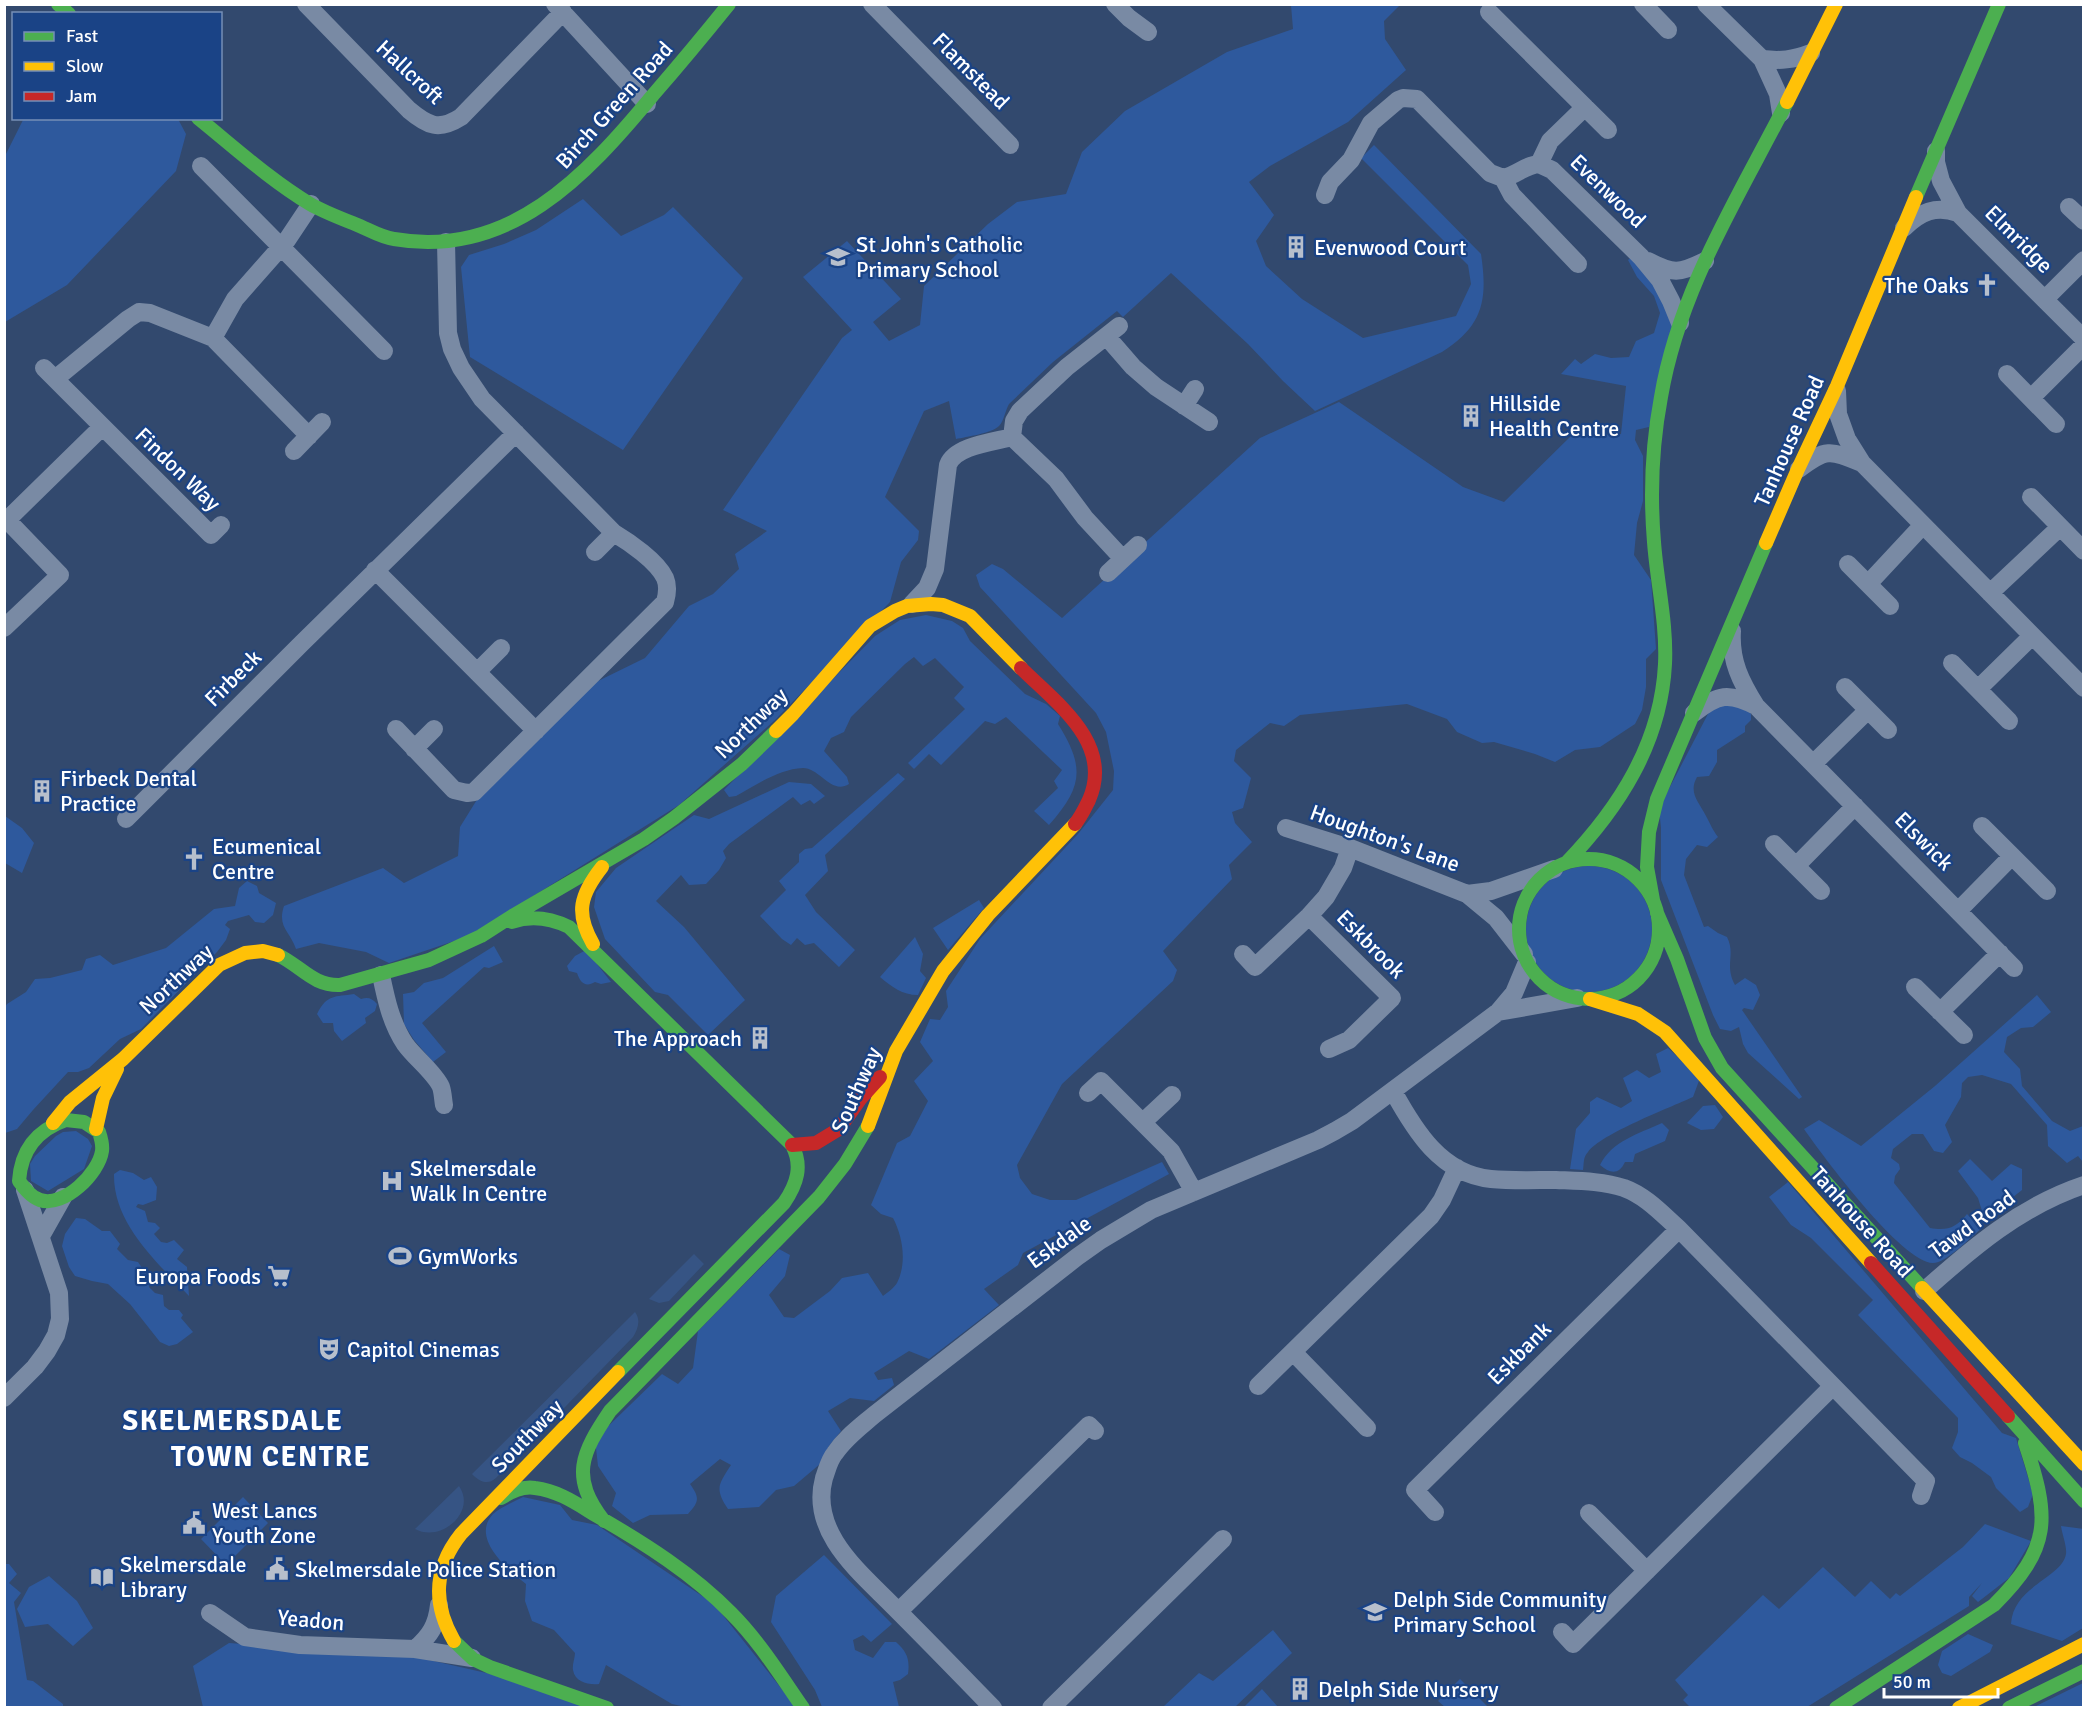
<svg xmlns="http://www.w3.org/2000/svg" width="2088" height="1712" viewBox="0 0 2088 1712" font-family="Signika,sans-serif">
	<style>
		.green { fill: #2e599d }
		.water { fill: #365484 }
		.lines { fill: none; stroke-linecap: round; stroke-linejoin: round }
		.street { stroke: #798aa4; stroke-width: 18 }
		.fast { stroke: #4caf50; stroke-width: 14 }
		.slow { stroke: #ffc107; stroke-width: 14 }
		.jam { stroke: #c62828; stroke-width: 14 }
		.labels { text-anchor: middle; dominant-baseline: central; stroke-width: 4.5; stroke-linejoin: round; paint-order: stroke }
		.street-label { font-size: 22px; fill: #fff; stroke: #1a4386 }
		.poi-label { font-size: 22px; fill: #fff; stroke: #1a4386; text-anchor: start }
		.district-label { font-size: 28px; font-weight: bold; letter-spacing: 1.5px; fill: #fff; stroke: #1a4386 }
	</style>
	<rect width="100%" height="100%" fill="#32496e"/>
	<path class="green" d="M1291,5h109l-16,16 1,18 21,31 -58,52 -78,44 -21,16 25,33 -18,26 10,25 36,33 61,39 93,-22 15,-32 -3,-19 -107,-107 13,-13 107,109c7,46 2,72 -39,98l-127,59 -32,-30 -35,-37 -77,-71 -48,44 -6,-6 -64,51 -44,42c-4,7 -5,17 -10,22 -7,7 -33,11 -43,13l-7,-38 -25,10 -39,86 34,34 -1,9 -17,22 -11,40 -115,118 -96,85 -210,131 -80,27 -23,-11 -47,-9 -23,6c-6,-18 -19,-22 -12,-43l99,-38 21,15 54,-27 2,-29 18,-29 118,-116 49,-24 44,-52 24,-12 26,-25 -4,-15 32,-23 -44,-21 119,-172 10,-8 -49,-53 44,-36 54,58 -28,23 16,19 31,-16 4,-39 64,-62 29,-22 49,-8 16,-42 43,-41 102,-59 66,-23z
		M24,118l154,1 8,15 -10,37 -109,114 -62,37v-166z
		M583,199l38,37 43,-21 9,-8 70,71 -120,172 -153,-93 -9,-90 8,-12 35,-11 32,-14z
		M1641,249l36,73 -28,105 -13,3 -1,10 8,16v45l-6,22 -3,32 17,25 5,69 -10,10v28l-4,23 -7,14 -35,23 -25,3 -20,12 -20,-8 -41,-12 -12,1 -25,-11 -10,-13 -40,-15 -107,11 -16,11 -14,-3 -34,27 -2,11 17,17 -8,30 -11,4 3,11 17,19 -23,23 3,14 -69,72 14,19 -4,11 -111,103 -45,81 3,13 12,16 18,6h26l86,-38 7,12 -146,79 -5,12 -34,24 15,16 -70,54 -20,-8 -35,22 4,7 14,-2 2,7 -20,16 -24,-3 -22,13 13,20 -12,15 -9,18 -26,22 -18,4 -17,17 -31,2c-14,-21 -9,-25 3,-44l-11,-6 -30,25c10,14 9,18 -2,30l-38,1 -17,8 -21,-17 4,-13 -18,-27 -3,-27 67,-65 16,10 15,-16 5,-37 81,-82 11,6 -5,21 -16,19 15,22 10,1 36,-27 12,-13 26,-5 15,23c5,-4 11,-8 14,-13 10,-20 6,-46 -4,-65l-12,-4 -10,-9 26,-62 13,-7 18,-35 -14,-20 19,-20 -13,-19 10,-23 10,1 8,-13 -2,-16 34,-52 98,-105 35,-44 1,-19 -8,-39 -10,-19 -116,-126 -4,-12 16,-11 11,5 59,49 198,-180 79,-36 124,85 41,15 67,-66 50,-2 5,-48 -65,-12 14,-15 6,5 14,-10 16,4 18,-1 7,-16 18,-8 6,-20 -6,-17 -17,-19 -9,-17z
		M926,615l26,6 11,7 7,13 55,53 21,10 14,12 -2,8c27,43 25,63 -9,101l-15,-14 24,-23 -4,-7 8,-11 -56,-53 -11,7 -10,-3 -44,44 -12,-11 -15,15 -6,-6 57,-54 -11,-11 10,-11 -29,-29 -12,8 -9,-9 -9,7 -54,53 -7,15 -13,6 -7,13 23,26 2,7c-18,11 -29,-16 -46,-16 -24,1 -47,17 -67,28l-7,1 -5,-7 151,-154 25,-16z
		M1728,702l18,5 5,7v6l-6,6v6l-28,18v12l-8,14 -12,1c-9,16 2,25 9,39 5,9 6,13 12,21l-11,10 -10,-2 -11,14 -2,16 20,52 4,-1 10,7 9,4c9,18 -3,28 8,48l10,-7 11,7 4,10 -7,15 -9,-2 -2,2 60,87 -3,2 -51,-46 -5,-9 -4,-17 -8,4 -11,-2 -7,-14 -52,-135v-52l-2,-20 50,-96z
		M898,773l7,6 -80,76 3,16 -23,24 11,17 39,38 -16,17 -25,-24 -9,2 -8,-7 -6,7 -9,-6 -22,-23 26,-26 -7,-9 20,-19v-8l6,-5 7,-1z
		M789,782l22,2 14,12 -11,8 -4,-4 -9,5 -8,-8 -64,47 -6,7 3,7 -7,12 -13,14 -17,1 -8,-10 -25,26 28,26 61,73 -37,35 -40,-40 -13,-3 -50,-53 -11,-32 2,-15 20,-24 78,-53 15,4z
		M5,816l17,12 12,15 -12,30 -17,-10z
		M1526 929a63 63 0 1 1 126 0a63 63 0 1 1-126 0Z
		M247,881l10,5 2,7 17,10 -3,12 -9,8 -9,-1 -6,-7 -21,6 -3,4 5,4 -4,11 -9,12 -76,77 -21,10 -31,29 -11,4h-10l-35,38 -16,19 -12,4v-126l2,-3 19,-12 9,-13 15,-1 32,-8 4,-11 14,-4 13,10 53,-17 48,-39 21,-3 4,-18z
		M979,900l5,8 -36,42 -15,-22z
		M915,937l8,17 -3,17 6,7 -8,17c-16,0 -26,-8 -38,-18z
		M494,946l9,16 -14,6 -5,-1 -62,56 24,29 -13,10 -19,-22 -10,-16 -1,-30 11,-2 10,-9 19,-5z
		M586,950l25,32 -10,2 -6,-2c-10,6 -15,0 -18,-9l-8,-2 -2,-5 8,-10z
		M354,994l7,5c7,-2 11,-1 16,5l-2,7 -10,7 1,5 -24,18 -8,-10 -1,-8h-10l-6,-9c10,-20 18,-17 37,-20z
		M2037,995l14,17 -18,15 -12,1 -14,9 -3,15 16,17 2,17 30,35 18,10 13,-5v36l-5,-6 -11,7 -19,-17 -1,-21 -36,-41 -29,-9 -14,2 -6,6 -1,14 -16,28 7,17 -9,11 -9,-2 -11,-17h-11l-19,15 -2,9 8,6 1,5 -5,7 -1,7 36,45c17,3 26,0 37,-14l14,15c-11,9 -35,34 -48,34 -31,0 -111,-108 -129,-134l15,-9 42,26 74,-60z
		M1668,1048l32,30 -7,19c-24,11 -92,37 -105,55 -5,5 -4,11 -5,18l-13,-1 6,-40 14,-16v-11l7,-5 24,11 11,-7 -9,-23 14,-8 12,8 12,-6 -5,-18z
		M1715,1105l8,12 -9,12 -13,1 -14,-7 16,-17z
		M1662,1123l7,7 -4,11 -30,13 -2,8h-8c-6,13 -15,12 -25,3 12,-24 38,-31 62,-42z
		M76,1131l12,8 4,7 -8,23 -36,22 -17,-10 -1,-17 5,-8 21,-20 7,-4z
		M1970,1159l22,22 19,-17 11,5v21l-32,25 -8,-4 -4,-13 -20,-27z
		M120,1170l13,3 11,7 7,-3 6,10 -1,13 -13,5 -5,-1 -2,3 9,4 3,11 7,1 5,5 -6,6 7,8 6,1 7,-3 10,10 -7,9 10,8 2,29c-31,-33 -76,-72 -75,-122z
		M1788,1182l214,251 14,5 17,56 -5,13 -8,5 -24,-24 -5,-11 -19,-14 -12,-6 -8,-9 6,-16v-14l-100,-103 15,-15 -62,-62 -20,-13 -22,-28z
		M76,1218l9,1 17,12h8l10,13 -3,5 11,11 10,2 13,19 -2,6 6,6 8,2 1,11 5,4h10l4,5 -2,3 12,14 -16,12 -8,2 -9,-4 -30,-38 -22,-20 -16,-3 -17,-5 -6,-9 -7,-21 3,-12z
		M243,1497l25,26 -42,42 -25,-26z
		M523,1497l37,8 12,15 25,5 117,79 82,103h-110l-14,-3 -66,-39 -7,19c-11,1 -24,-2 -26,-14 -1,-5 2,-12 2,-17l-21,-23 -22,-9 -7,-20 1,-17c-18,-14 -56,-46 -33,-70 7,-7 21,-12 30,-17z
		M1985,1524l46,17 -22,37 -31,24 -6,-6 10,-13 -13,14v9l-162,101h-120l2,-1 -6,-6 5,-5 -13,-15 88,-85 16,14 44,-42 32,30 16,-16 19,18 6,-6 4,3 63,-49z
		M2061,1526l23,3 -1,99 -21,13 -51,-17c2,-38 51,-46 55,-70 1,-8 -4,-20 -5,-28z
		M824,1555l68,69 -21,18 -8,-7 -10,5 2,10 18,8 12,-16h11c11,10 14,17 12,32l-8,6 -7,2 6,25h-77l-7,-17 -44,-68 5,-26z
		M5,1564h4l8,10 -8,9 12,10 -7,9 13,78 6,1 30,23v3h-58z
		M49,1576l28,25 16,27 -20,18 -25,-22 -23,3 -8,-18 12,-22z
		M1273,1630l19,23 -57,54h-72l36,-34 14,8z
		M1968,1634l25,11 -3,7 -39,24 -9,-3 -4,-8 4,-14z
		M229,1643l187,14 88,20 84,30h-385l-10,-41z
		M1460,1679l28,28h-43l-7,-6z
		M2083,1683v24h-49z
		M1262,1689l16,18h-34z"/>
	<path class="water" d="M694,1254l10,10 -35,37 -10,2 -10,-4z
		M635,1312c6,8 3,17 -2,25l-137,141c-9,8 -17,3 -24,-4z
		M459,1486c18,26 -18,57 -44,43z"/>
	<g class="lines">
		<path class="street" d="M306,4l103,106c19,16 30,21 52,7l102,-105
			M555,4l92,100
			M872,4l138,141
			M1115,4l14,14 19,14
			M1643,4l25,26
			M1706,4l56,55 16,35 3,19
			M1489,12l119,118
			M1762,59c18,2 31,1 49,-6
			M1936,151v11l5,19 17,32 126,126
			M1539,164l13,6 89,87 19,23 11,21 9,22
			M201,166l183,185
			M1503,178c14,-3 22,-13 36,-14l11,-23 35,-34
			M1325,195l5,-13 21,-22 20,-37 27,-23 5,-2 14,1 73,74 13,5 9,17 66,69
			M2069,207l15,14
			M1904,228c16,-16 32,-23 54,-15
			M446,242l2,91 4,16 9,19 21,31 132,134 -19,19
			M1648,261c25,13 31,13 57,0
			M2045,299l39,-39
			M1107,337l26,30 23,20 53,35
			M213,338l96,98
			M44,368l11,11 73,-60 11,-7 11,1 63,25 22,-39 52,-59 24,-36
			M2007,374l49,50
			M55,379l156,156 10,-10
			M1837,391l1,23 9,25 15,24 222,225
			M2031,398l53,-53
			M1184,406l11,-17
			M1012,437l44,42 29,39 38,41
			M294,451l28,-29
			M1799,469c27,-21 31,-19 63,-6
			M2031,497l53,54
			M4,518l3,2 95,-93
			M1848,564l42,42
			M375,570l161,161
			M1108,573l30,-28
			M1868,584l54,-58
			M1990,593l70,-66
			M912,604l15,-16 8,-19 13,-104c7,-19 45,-23 64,-28l2,-16 6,-10 47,-44 52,-41
			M4,628l56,-53 -53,-55
			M1732,631c-2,30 9,51 24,75l258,262
			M1952,663l57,58
			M477,672l24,-24
			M1845,687l43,43
			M1978,689l54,-53
			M1694,713c24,-19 35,-21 62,-7
			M396,729l58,61 13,3 7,-1 191,-190c2,-7 3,-17 0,-24 -8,-17 -36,-36 -51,-45
			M414,749l20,-20
			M1814,763l54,-53
			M126,819l176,-176 214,-210
			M1982,826l65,65
			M1286,828l64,20 117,46 29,24 28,36
			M1774,844l47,47
			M1796,866l59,-60
			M1467,894l24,-3 63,-22
			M1959,910l53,-54
			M1309,916l83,82 -43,42 -20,9
			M1243,954l12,13 54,-51 17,-19 17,-29 7,-20
			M381,975c5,24 10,48 24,69 10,14 30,29 36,43 2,6 2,13 3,18
			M1915,987l49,48
			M1498,1012l79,-14
			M1940,1012l60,-59
			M1393,1091c22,40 48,83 98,88 21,2 44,1 65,1 23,1 46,1 68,8 22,8 38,26 55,41l247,252 -5,15
			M1088,1093l13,-12 70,70 23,41
			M1143,1122l29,-27
			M41,1236l22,-39
			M1924,1291c48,-43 97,-85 160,-106
			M1293,1352l74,76
			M1258,1386l173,-170 11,-16 15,-32
			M4,1398l31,-31 12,-16 9,-16 4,-16 -1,-26 -34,-103
			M1435,1512l-20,-22 264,-261
			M1589,1513l58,58
			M899,1611l190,-186 6,6
			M210,1613l35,24 55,8 115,4 57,9
			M1562,1632l11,12 259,-257
			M415,1649c15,-13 22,-24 24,-44
			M993,1708c-33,-34 -66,-68 -99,-101 -33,-34 -85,-74 -70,-129 3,-8 5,-18 11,-25 10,-15 25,-26 39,-38l203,-158 24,-17 50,-30 167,-70 17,-9 17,-10 146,-109 16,-19 13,-31
			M1051,1708l172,-169"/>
		<path class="fast" d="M58,4l11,10
			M198,118c36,29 72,62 112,86 14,8 30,14 45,20 13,5 25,13 39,15 115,20 192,-63 259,-144 26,-30 51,-60 76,-91
			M1916,197l83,-193
			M1519 929a70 70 0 1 1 140 0a70 70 0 1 1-140 0Z
			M1566,863c53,-55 95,-120 99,-199 2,-41 -8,-81 -11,-122 -4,-48 -2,-97 7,-145 18,-107 77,-199 126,-295
			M1653,900l-6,-33 2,-35 8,-33 109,-256
			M1657,913l20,46 28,79 17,30 200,220
			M512,922c20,-7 38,-4 57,5l223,218c11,21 5,39 -8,58l-166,169
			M278,955c23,11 35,31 62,30l89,-25 52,-24 33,-21 130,-76 30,-21 68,-54 34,-33
			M66,1120l18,2 15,10c2,6 4,12 3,19 -3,22 -38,57 -62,49 -9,-3 -15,-11 -21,-19 2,-31 18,-51 47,-61z
			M2008,1416l76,85
			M501,1498c10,-6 21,-12 34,-10 24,3 42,16 62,28 47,27 96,58 134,97 28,28 49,62 72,95
			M604,1521c-34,-44 -23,-67 6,-110l209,-214 26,-33 23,-38
			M454,1641l19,18 17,8 117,41
			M1836,1708l158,-103c58,-58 56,-87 31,-162
			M2009,1708l75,-37"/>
		<path class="slow" d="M1787,102l49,-98
			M1766,543l32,-74 39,-83 79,-189
			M776,731l17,-17 77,-88 25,-15 12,-5 24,-2 12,1 27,11 51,52
			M593,944c-18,-31 -13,-49 9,-77
			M1590,999l48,15 27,18 206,231
			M53,1123l17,-21 53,-43 96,-94 26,-12 18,-2 15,4
			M868,1126l28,-75 47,-80 45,-56 87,-91
			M96,1129l7,-31 14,-29
			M1922,1288l162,176
			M454,1641c-22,-38 -20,-73 7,-107l157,-162
			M1959,1708l125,-64"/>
		<path class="jam" d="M1021,668c35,35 93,75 68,132 -4,8 -8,17 -14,24
			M792,1145l24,-2 23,-14 22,-31 19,-21
			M1871,1263l137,153"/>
	</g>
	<defs>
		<g id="building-bare" transform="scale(1.8)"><path d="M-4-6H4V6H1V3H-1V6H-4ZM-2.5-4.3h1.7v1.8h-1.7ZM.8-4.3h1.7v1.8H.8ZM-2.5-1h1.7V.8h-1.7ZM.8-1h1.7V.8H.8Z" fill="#b7bfcc" stroke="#1a4386" stroke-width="2.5" paint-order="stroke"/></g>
		<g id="school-bare" transform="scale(1.8)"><path d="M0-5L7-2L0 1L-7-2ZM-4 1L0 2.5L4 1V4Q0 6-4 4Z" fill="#b7bfcc" stroke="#1a4386" stroke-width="2.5" paint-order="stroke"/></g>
		<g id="church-bare" transform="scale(1.8)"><path d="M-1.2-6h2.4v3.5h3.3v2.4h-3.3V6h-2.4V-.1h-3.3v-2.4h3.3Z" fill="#b7bfcc" stroke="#1a4386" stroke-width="2.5" paint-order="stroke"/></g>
		<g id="hospital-bare" transform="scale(1.8)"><path d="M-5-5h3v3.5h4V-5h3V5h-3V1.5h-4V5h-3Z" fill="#b7bfcc" stroke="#1a4386" stroke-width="2.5" paint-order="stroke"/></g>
		<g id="stadium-bare" transform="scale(1.8)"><path d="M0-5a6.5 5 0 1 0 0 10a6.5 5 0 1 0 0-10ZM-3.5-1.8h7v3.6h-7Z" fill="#b7bfcc" stroke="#1a4386" stroke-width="2.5" paint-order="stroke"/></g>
		<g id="supermarket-bare" transform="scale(1.8)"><path d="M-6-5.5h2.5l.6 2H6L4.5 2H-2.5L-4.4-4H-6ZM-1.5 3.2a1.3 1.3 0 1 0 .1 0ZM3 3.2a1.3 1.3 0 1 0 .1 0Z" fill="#b7bfcc" stroke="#1a4386" stroke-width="2.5" paint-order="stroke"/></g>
		<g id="theatre-bare" transform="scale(1.8)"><path d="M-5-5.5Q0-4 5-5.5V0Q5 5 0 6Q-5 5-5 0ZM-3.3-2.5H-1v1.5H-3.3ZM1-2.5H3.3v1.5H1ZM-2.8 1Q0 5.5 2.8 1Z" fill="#b7bfcc" stroke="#1a4386" stroke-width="2.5" paint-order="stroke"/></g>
		<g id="civic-bare" transform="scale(1.8)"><path d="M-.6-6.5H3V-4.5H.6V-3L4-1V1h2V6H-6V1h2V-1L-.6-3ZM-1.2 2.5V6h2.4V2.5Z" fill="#b7bfcc" stroke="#1a4386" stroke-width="2.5" paint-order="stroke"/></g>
		<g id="library-bare" transform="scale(1.8)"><path d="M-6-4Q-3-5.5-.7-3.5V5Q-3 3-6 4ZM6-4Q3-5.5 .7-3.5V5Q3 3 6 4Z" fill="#b7bfcc" stroke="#1a4386" stroke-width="2.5" paint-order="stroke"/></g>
	</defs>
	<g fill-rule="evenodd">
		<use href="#building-bare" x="1296" y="247"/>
		<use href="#school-bare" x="838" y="257"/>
		<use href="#church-bare" x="1987" y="285"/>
		<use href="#building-bare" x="1471" y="416"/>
		<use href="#building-bare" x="42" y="791"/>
		<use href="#church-bare" x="194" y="859"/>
		<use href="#building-bare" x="760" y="1038"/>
		<use href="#hospital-bare" x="392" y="1181"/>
		<use href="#stadium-bare" x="400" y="1256"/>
		<use href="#supermarket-bare" x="279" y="1276"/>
		<use href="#theatre-bare" x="329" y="1349"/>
		<use href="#civic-bare" x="194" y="1523"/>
		<use href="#civic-bare" x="277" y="1569"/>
		<use href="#library-bare" x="102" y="1577"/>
		<use href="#school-bare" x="1375" y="1612"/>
		<use href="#building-bare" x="1300" y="1689"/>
	</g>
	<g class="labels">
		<g class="street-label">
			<text transform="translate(971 71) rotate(45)">Flamstead</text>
			<text transform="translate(410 72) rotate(43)">Hallcroft</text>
			<text transform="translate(614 105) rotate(-48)">Birch Green Road</text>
			<text transform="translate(1608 191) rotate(44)">Evenwood</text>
			<text transform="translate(2019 239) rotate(45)">Elmridge</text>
			<text transform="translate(1789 441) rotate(-66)">Tanhouse Road</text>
			<text transform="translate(178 469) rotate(44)">Findon Way</text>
			<text transform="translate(233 678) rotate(-45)">Firbeck</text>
			<text transform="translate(751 723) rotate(-44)">Northway</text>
			<text transform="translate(1385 838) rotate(20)">Houghton's Lane</text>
			<text transform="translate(1924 841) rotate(45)">Elswick</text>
			<text transform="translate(1371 944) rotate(45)">Eskbrook</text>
			<text transform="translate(176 979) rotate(-43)">Northway</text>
			<text transform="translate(856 1090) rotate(-66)">Southway</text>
			<text transform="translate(1862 1222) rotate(48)">Tanhouse Road</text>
			<text transform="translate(1972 1224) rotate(-36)">Tawd Road</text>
			<text transform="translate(1059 1242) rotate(-36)">Eskdale</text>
			<text transform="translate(1519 1353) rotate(-45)">Eskbank</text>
			<text transform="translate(527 1436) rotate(-46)">Southway</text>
			<text transform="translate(311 1620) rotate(5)">Yeadon</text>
		</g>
		<g class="poi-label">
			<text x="856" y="244">St John's Catholic<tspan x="856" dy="25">Primary School</tspan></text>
			<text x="1314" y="247">Evenwood Court</text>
			<text x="1969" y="285" text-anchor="end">The Oaks</text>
			<text x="1489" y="403">Hillside<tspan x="1489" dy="25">Health Centre</tspan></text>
			<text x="60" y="778">Firbeck Dental<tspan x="60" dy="25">Practice</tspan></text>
			<text x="212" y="846">Ecumenical<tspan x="212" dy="25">Centre</tspan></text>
			<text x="742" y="1038" text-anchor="end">The Approach</text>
			<text x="410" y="1168">Skelmersdale<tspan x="410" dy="25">Walk In Centre</tspan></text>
			<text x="418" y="1256">GymWorks</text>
			<text x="261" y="1276" text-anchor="end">Europa Foods</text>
			<text x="347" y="1349">Capitol Cinemas</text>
			<text x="212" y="1510">West Lancs<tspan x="212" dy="25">Youth Zone</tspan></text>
			<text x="120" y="1564">Skelmersdale<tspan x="120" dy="25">Library</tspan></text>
			<text x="295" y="1569">Skelmersdale Police Station</text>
			<text x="1393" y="1599">Delph Side Community<tspan x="1393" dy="25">Primary School</tspan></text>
			<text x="1318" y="1689">Delph Side Nursery</text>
		</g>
		<g class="district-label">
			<text x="233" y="1421">SKELMERSDALE</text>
			<text x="271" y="1457">TOWN CENTRE</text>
		</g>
	</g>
	<rect width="2088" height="1712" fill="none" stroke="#ffffff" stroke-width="12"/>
	<rect x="12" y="12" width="210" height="108" fill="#1a4386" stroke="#768eb6" stroke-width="1.5"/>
	<rect x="24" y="32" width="30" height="9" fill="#4caf50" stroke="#768eb6" stroke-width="1.5"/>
	<text x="66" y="42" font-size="18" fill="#ffffff">Fast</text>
	<rect x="24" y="62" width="30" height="9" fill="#ffc107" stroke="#768eb6" stroke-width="1.5"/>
	<text x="66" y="72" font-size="18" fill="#ffffff">Slow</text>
	<rect x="24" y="92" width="30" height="9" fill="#c62828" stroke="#768eb6" stroke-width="1.5"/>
	<text x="66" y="102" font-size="18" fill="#ffffff">Jam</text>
	<path d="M1884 1688v9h114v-9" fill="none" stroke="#ffffff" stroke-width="3"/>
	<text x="1893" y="1688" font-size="18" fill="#ffffff" stroke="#1a4386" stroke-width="4.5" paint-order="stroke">50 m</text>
</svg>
